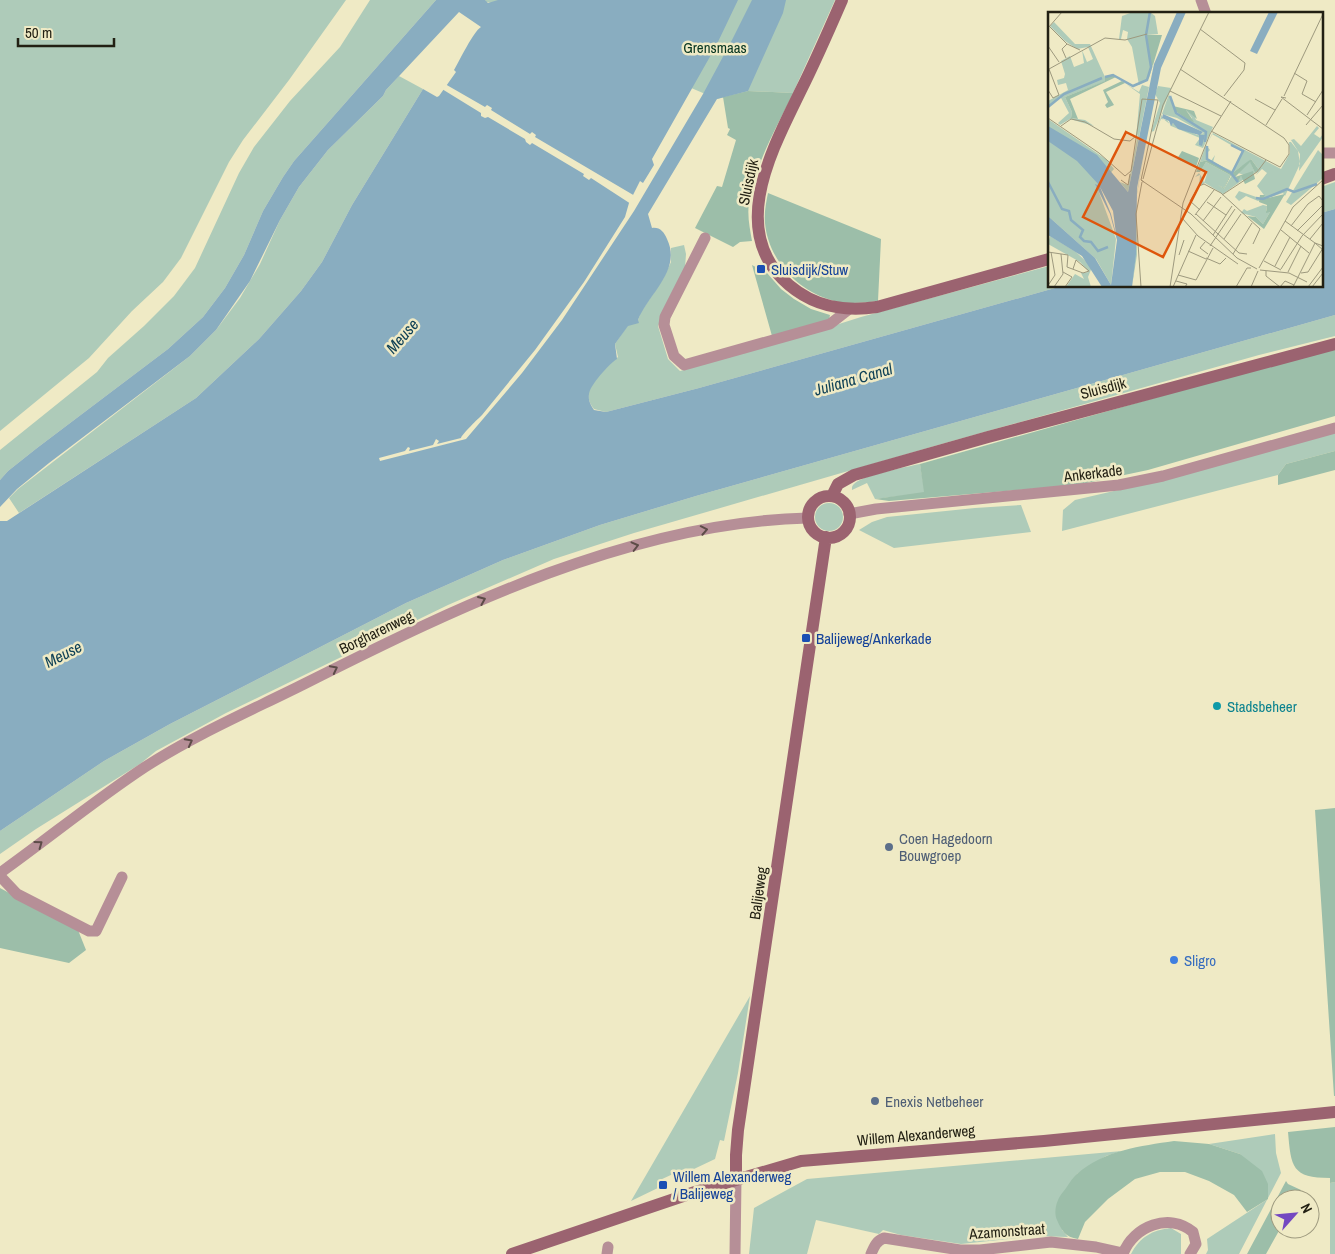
<svg xmlns="http://www.w3.org/2000/svg" width="1335" height="1254" viewBox="0 0 1335 1254" font-family="'Archivo Narrow',sans-serif">
	<style>
		.green { fill: #aecbb9 }
		.forest { fill: #9cbea9 }
		.water { fill: #89adc0 }
		.pier { fill: #efeac5 }
		.lines { fill: none; stroke-linecap: round; stroke-linejoin: round }
		.street { stroke: #b68f97; stroke-width: 11 }
		.secondary { stroke: #9b6370; stroke-width: 12 }
		.oneway { stroke: #5d4c48 }
		.transit-dot { fill: #1a4fb4; stroke: #efeac5; stroke-width: 2 }
		.culture-dot { fill: #0f9aa8; stroke: #efeac5; stroke-width: 2 }
		.service-dot { fill: #5c6f8a; stroke: #efeac5; stroke-width: 2 }
		.shop-dot { fill: #3f7fe0; stroke: #efeac5; stroke-width: 2 }
		.labels { text-anchor: middle; dominant-baseline: central; stroke-width: 5; stroke-linejoin: round; paint-order: stroke }
		.park-label { font-size: 15px; fill: #063520; stroke: #efeac5 }
		.street-label { font-size: 15px; fill: #222013; stroke: #efeac5 }
		.transit-label { font-size: 15px; fill: #164399; stroke: #efeac5; text-anchor: start }
		.culture-label { font-size: 15px; fill: #0d838f; stroke: #efeac5; text-anchor: start }
		.service-label { font-size: 15px; fill: #4e5e75; stroke: #efeac5; text-anchor: start }
		.shop-label { font-size: 15px; fill: #366cbe; stroke: #efeac5; text-anchor: start }
		.water-label { font-size: 16px; font-style: italic; fill: #0f4156; stroke: #efeac5 }
		.inset-river { fill: none; stroke: #89adc0; stroke-width: 2.5 }
		.inset-road { fill: none; stroke: #9d997e; stroke-width: 1 }
		.view { fill: #de560c; fill-opacity: 0.15; stroke: #de560c; stroke-width: 2.5 }
		.inset-edge { fill: none; stroke: #222013; stroke-width: 2.5 }
	</style>
	<rect width="100%" height="100%" fill="#efeac5"/>
	<path class="green" d="M0,0h346l-57,80 -46,60 -14,22 -48,96 -18,24 -31,29 -43,47 -89,73z
		M370,0h66l-142,161 -11,16 -20,34 -19,44 -19,33 -22,29 -35,32 -131,99 -29,23 -8,9v-30l97,-78 11,-14 36,-32 30,-30 21,-28 44,-95 15,-26 36,-46 50,-54z
		M485,0h350l-42,93 -45,-2 -31,8 -225,-96 -6,-1z
		M399,76l24,13 -71,116 -30,57 -21,29 -42,48 -63,59 -177,115 -10,-15 9,-9 172,-133 26,-26 24,-32 20,-34 20,-44 19,-33 29,-37 55,-54 3,-6z
		M1335,182v27l-14,4v-26z
		M684,245l2,9 -1,14 -27,58 10,33 12,12 99,-28 82,-26 188,-51v20h13l-363,102 -93,24 -12,-3c-4,-5 -7,-11 -5,-18 4,-11 20,-27 29,-34l-3,-13 13,-19 10,-5 3,-8 22,-33 8,-17v-14z
		M1335,315v21l-76,19 -321,90 -304,88 -80,26 -106,46 -222,108 -70,38 -16,13 -104,65 -36,25v-23l104,-70 66,-37 236,-121 97,-43 97,-35 96,-29z
		M1335,431v20l-49,13 -8,11 -216,56 1,-21 12,-10 95,-22z
		M920,464l5,29 -50,6 -8,-16 -15,7c0,-4 0,-4 3,-7 10,-8 51,-16 65,-19z
		M815 517a14 14 0 1 1 28 0a14 14 0 1 1-28 0Z
		M1021,505l10,27 -137,16 -35,-18 13,-8 15,-5 88,-9z
		M750,996l-12,77 -14,68 -4,-1 -5,19 -40,19 -2,-4 -13,6 2,6 -31,15z
		M1275,1134l1,19 5,20 -42,81h-33l2,-4 -1,-11 61,-40 -28,-45 -31,-10z
		M1122,1151l-16,5 -29,18 -15,56 6,7 -32,-1 -75,8 -60,-9 -18,-5 -4,4 -63,-14 -9,34h-58l5,-46 53,-29z
		M1335,1182v72h-5v-71z
		M1171,1228l10,6v20h-50c9,-17 21,-24 40,-26z"/>
	<path class="forest" d="M748,91l45,2c-16,34 -39,73 -44,110 -2,13 1,26 3,38l-12,1 -7,5 -38,-19 22,-42 5,1 14,-47 -9,-5 3,-6 -2,-1 -5,-31z
		M768,193l113,46 -3,62c-17,2 -34,4 -50,-2 -32,-10 -60,-41 -63,-76 -1,-10 1,-20 3,-30z
		M752,265l15,8 14,16 13,10 17,10 19,6 -1,5 -57,16z
		M1335,347v69l-187,54 -71,15 -188,16 -14,-2 49,-7 -4,-28z
		M1335,451v19l-57,15v-10l8,-11z
		M1335,808v288h-1l-19,-286z
		M0,888l78,42 8,20 -17,13 -69,-15z
		M1335,1127v55l-5,1v-5c-38,0 -39,-11 -42,-46z
		M1174,1141l35,3 31,10 22,17 6,13v15l-21,13 -13,-17 -25,-14 -24,-9h-25l-25,7 -27,20 -23,23 -7,17c-13,-2 -16,-8 -21,-19 -4,-9 0,-21 6,-28 5,-6 9,-14 14,-18 27,-24 64,-28 97,-33z
		M1286,1181l2,3 13,6 -5,9h-16v30l-14,25h-19z"/>
	<path class="water" d="M436,0h49l3,3 10,-3h240l-22,46 -64,113 2,6 -11,18 -3,-2 -11,22 -4,14 -41,65 -49,68 -53,65c-3,3 -20,19 -21,23l-24,6 2,-3 -3,-2 -3,6 -24,6 1,-3 -2,-1 -3,4 -26,7 1,3 86,-22 56,-66 40,-53 72,-109 69,-117 29,-54 20,-40h34l-3,13 -35,78 -31,8 -69,115 4,14c8,-1 12,4 15,11 15,31 -18,54 -29,81l1,3 -11,3 -13,18 2,15c-8,5 -27,26 -28,35 -1,7 2,11 5,16l12,2 93,-24 363,-102h259v-73l14,-4v106l-639,181 -96,29 -97,35 -97,43 -236,121 -66,37 -104,70v-310h7l189,-123 63,-59 42,-48 21,-29 30,-57 71,-116 14,8 2,-1 17,-24 -2,-2c6,-10 19,-38 27,-43l-22,-15 -73,78 -3,6 -55,54 -29,37 -19,33 -30,61 -34,49 -26,26 -141,107 -32,26 -17,18v-27l8,-9 29,-23 131,-99 35,-32 22,-29 19,-33 19,-44 20,-34 11,-16z"/>
	<path class="pier" d="M445,84l40,23 2,-2 5,3 -1,2 39,24 2,-2 4,3 -1,2 100,59 -4,8 -40,-26 -2,2 -6,-4 1,-2 -52,-31 -2,2 -4,-3 -1,-3 -37,-22 -3,1 -4,-2v-3l-39,-24z"/>
	<g class="lines">
		<path class="street" d="M1201,0l5,14
			M1321,153h14
			M705,238l-40,79 -1,8 10,31 10,9 146,-41 18,-14
			M849,514l27,-5 243,-24 44,-9 172,-48
			M0,873c49,-35 95,-73 145,-106 49,-32 107,-57 159,-83 155,-78 328,-162 504,-166
			M0,876l17,18 72,37h7l26,-54
			M607,1254l1,-7
			M735,1254l1,-75
			M871,1254c3,-7 5,-13 13,-16l76,12h20l71,-8 45,5 27,6
			M1123,1254c10,-28 47,-42 70,-22l3,12 -6,10"/>
		<path class="secondary" d="M842,0c-13,30 -26,60 -41,90 -28,58 -75,141 -12,195 26,22 55,27 88,22l172,-48
			M1321,179l14,-5
			M832,496l6,-12 16,-9 134,-38 347,-93
			M808 517a21 21 0 1 1 42 0a21 21 0 1 1-42 0Z
			M736,1179v-24l2,-25 88,-593
			M512,1254l183,-62 106,-31 243,-20 291,-29"/>
	</g>
	<defs><path id="oneway-chevron" d="M-2-3.5L2.5 0L-2 3.5" fill="none" stroke-width="1.6" stroke-linecap="round" stroke-linejoin="round" transform="scale(1.25)"/></defs>
	<g class="oneway">
		<use href="#oneway-chevron" transform="translate(704 530) rotate(-11)"/>
		<use href="#oneway-chevron" transform="translate(635 546) rotate(-14)"/>
		<use href="#oneway-chevron" transform="translate(482 600) rotate(-23)"/>
		<use href="#oneway-chevron" transform="translate(334 669) rotate(-27)"/>
		<use href="#oneway-chevron" transform="translate(189 742) rotate(-28)"/>
		<use href="#oneway-chevron" transform="translate(39 844) rotate(-36)"/>
	</g>
	<g class="transit-dot">
		<rect x="756" y="264" width="10" height="10" rx="2.5"/>
		<rect x="801" y="633" width="10" height="10" rx="2.5"/>
		<rect x="658" y="1180" width="10" height="10" rx="2.5"/>
	</g>
	<circle class="culture-dot" cx="1217" cy="706" r="5"/>
	<g class="service-dot">
		<circle cx="889" cy="847" r="5"/>
		<circle cx="875" cy="1101" r="5"/>
	</g>
	<circle class="shop-dot" cx="1174" cy="960" r="5"/>
	<g class="labels">
		<g class="park-label">
			<text x="715" y="47">Grensmaas</text>
		</g>
		<g class="street-label">
			<text transform="translate(748 182) rotate(-78)">Sluisdijk</text>
			<text transform="translate(1103 388) rotate(-15)">Sluisdijk</text>
			<text transform="translate(1093 473) rotate(-7)">Ankerkade</text>
			<text transform="translate(376 632) rotate(-26)">Borgharenweg</text>
			<text transform="translate(758 893) rotate(-82)">Balijeweg</text>
			<text transform="translate(916 1135) rotate(-5)">Willem Alexanderweg</text>
			<text transform="translate(1007 1231) rotate(-4)">Azamonstraat</text>
		</g>
		<g class="transit-label">
			<text x="771" y="269">Sluisdijk/Stuw</text>
			<text x="816" y="638">Balijeweg/Ankerkade</text>
			<text x="673" y="1176">Willem Alexanderweg<tspan x="673" dy="17">/ Balijeweg</tspan></text>
		</g>
		<g class="culture-label">
			<text x="1227" y="706">Stadsbeheer</text>
		</g>
		<g class="service-label">
			<text x="899" y="838">Coen Hagedoorn<tspan x="899" dy="17">Bouwgroep</tspan></text>
			<text x="885" y="1101">Enexis Netbeheer</text>
		</g>
		<g class="shop-label">
			<text x="1184" y="960">Sligro</text>
		</g>
		<g class="water-label">
			<text transform="translate(402 336) rotate(-49)">Meuse</text>
			<text transform="translate(853 379) rotate(-16)">Juliana Canal</text>
			<text transform="translate(63 654) rotate(-27)">Meuse</text>
		</g>
	</g>
	<g transform="translate(1048 12)">
		<rect width="275" height="275" fill="#efeac5"/>
		<path d="M85,0h17l5,4 3,18 -11,1 6,30 -4,13 -10,7 -7,-38 -5,-8 1,-7 -5,-2 -2,9h-2l3,-23zM6,10l21,22h15l15,33 1,4 -41,16 7,15 -1,6 14,2 9,6 -24,-7 -10,6 -2,-2 11,-10 -9,-17 -12,12v-7l20,-11 -2,-7 -8,2 -1,-5 7,-2 1,-4 -4,-13 9,-5 4,11 10,-4 -2,-13 5,12 6,-3 -5,-12 -11,2 -12,-8 -15,-15zM78,72l13,8 3,-7 7,2 -21,105 -8,-10 8,3 10,-51 -2,4 4,-44zM110,74l13,2 -17,43 -3,1 9,-29 -5,-9zM121,82l7,19 14,8 2,-3 -6,-8 8,4 2,6 17,7 -10,21 -8,-3 5,-7 -29,-12 -4,-6 -6,-1 -5,12zM114,102l15,4 27,15 -7,2 -24,-12 -2,2 -9,-7zM0,107l59,41 7,9 -15,17 -3,-2 20,55 -5,46 -15,-26 -48,-43zM269,114l2,2 -5,6 6,4 3,-4v3l-24,34 1,-17 -9,-14 3,-1 7,7zM100,119l-12,69 1,55 -5,31 4,-39 -1,-44zM165,121l68,36 9,-16 -1,-11h2l7,9 2,13 -15,32 -2,-3 -25,8 -12,-5 -7,5 -4,-4 4,-6 23,8 2,-4 -7,-9 10,-13 -5,-4 -6,6 3,-5 -8,-11 -6,6 5,-4 5,12 -11,2 -6,-2 4,-7 -11,8 -23,-14 -8,2 6,-17 4,5 -4,4 2,6 3,1 4,-6 -2,7 19,9 11,-19 -31,-18 -5,10zM270,138l5,5v23l-32,27 -5,-3zM158,150l24,13 -6,13 -6,-3 6,4 8,-14 3,5 6,-4 3,3 -21,15 -18,-11 -6,3 1,-11 -5,2 4,-4 4,6 1,4 3,-9 -6,-4zM215,193l4,1 -1,5 4,1 -7,12 -7,-7 -15,-4 3,-4 3,2zM2,224l26,16 16,15 -4,10 3,10h-25l9,-13 9,5 -3,-6 8,-1 -9,-10 -32,-18z" fill="#aecbb9" fill-rule="evenodd"/>
		<path d="M99,23h15l-9,30 -3,-1zM65,62l3,3 -46,22 8,20 -7,-1 1,-6 -7,-15 40,-16v-4zM74,69l3,2 -19,9 8,13 -7,3 -2,-3 3,-3 -5,-12zM125,94l21,5 3,8 -11,-9 8,12 -4,-1 -15,-10zM134,139l17,7 -3,9 -19,-8zM203,147l8,11 -4,3 -5,-11 -15,15 18,-6 2,8 -10,5 -4,-8 -4,7 -6,-8 -7,14 -6,-4 6,3 6,-13 -24,-13 -6,10h-4l4,-10 8,-2 23,14zM237,182l-21,35 -17,-13 9,1 7,7 7,-12 -4,1 1,-8 -8,-3 1,-7h5l-2,4z" fill="#9cbea9"/>
		<path d="M129,0h9l-25,56 -24,120 -1,66 -4,33h-30l-20,-31 -34,-21v-19l47,42 16,27 6,-45 -7,-26 -15,-30 4,1 -22,-24 -29,-20v-15l49,29 31,37 26,-128zM52,175l13,24 3,23 -5,-20zM221,0h9l-21,42 -7,-3zM115,102l40,18 -3,3h5l-3,11 -3,-1v-10l-21,-6 -5,-6 -2,3 -2,-5 -7,-3z" fill="#89adc0" fill-rule="evenodd"/>
		<path class="inset-river" d="M57,65l8,-2 20,11 14,-6 4,-13 -5,-32 4,-23M122,84l6,17 30,19 -1,10M0,95l16,-13 38,-16M183,133l12,6 -11,22M159,134v13l24,14 7,9M0,170l14,27 7,2 2,9 12,10 -3,7 4,4 7,1 7,9 10,-4M208,186l7,1 24,-10 7,3 23,-8"/>
		<path class="inset-road" d="M1,14l18,18 13,6M0,16l14,-16M152,17l45,34 -1,7 -20,26M0,34l11,16M18,46l-4,-9 5,-5M1,57l56,-31 20,2 22,-6M132,57l104,69 5,7v9l-9,13 -69,-36M246,61l13,8 -5,13 14,8M0,78l5,8 6,-3 -10,-26M122,79l51,25M236,84l39,-82M238,86l-5,-1 42,32M207,87l20,11M259,103l16,-25M0,106l51,35 26,23 6,-5 11,-72 16,1 -17,80M218,113l16,-26M258,113l17,-20M13,114l10,-7 14,3 29,17 16,2 6,-5M95,167l20,-74 46,-93M73,168l7,5 2,-11M96,170l-3,-2 50,34 46,44 20,11M153,170l-2,4 5,-2 17,9 39,36 -7,15M151,174l-9,15 10,9M174,183l35,-23 9,-12M159,190l19,13M148,202l43,39 8,1M147,203l19,-25M134,206l16,18 40,28M155,209l18,-24M237,209l30,22 -22,44M243,214l17,-22 11,-8 4,5M233,218l28,23M249,219l26,-26M165,223l19,-29M254,224l21,-22M176,227l17,-25M262,227l13,-16M157,230l-5,6 8,6M162,234l25,-37M275,238l-8,-7 8,3M140,239l18,8M0,240l20,3 -1,12M185,242l19,-31M131,243l5,-15M158,246l14,6 6,-6M216,249l17,9M227,254l15,-29M19,255l16,6 6,-2M211,256l34,-61 30,-27M25,257l3,-9 13,11M233,257l21,-33M212,258l29,3 18,9M218,259v5l14,11 5,-6 9,4M15,260l9,5 -7,10M240,260l13,-26M253,261l7,-1 15,-24M130,263l18,5 17,-32M128,269l11,3 -2,3M1,272l6,-9 -4,-23M6,275l9,-13 -2,-20M93,275l-5,-73 6,-32M122,275l13,-84 27,-69 21,-33M125,275l23,-52M188,275l11,-19h4M203,275l7,-16M260,275l15,-20M264,275l11,-14"/>
		<path class="view" d="M78,120l80,40 -43,85 -80,-40z"/>
		<rect width="275" height="275" class="inset-edge"/>
	</g>
	<g transform="translate(1295 1214) rotate(63)"><circle r="24" fill="#efeac5" stroke="#9d997e"/>
	<path d="M0-4L9 19L0 12L-9 19Z" fill="#7448c1"/>
	<text y="-8" font-size="14" font-weight="bold" text-anchor="middle" fill="#222013">N</text>
	</g>
	<path d="M18 38v8h96v-8" fill="none" stroke="#222013" stroke-width="2.5"/>
	<text x="25" y="38" font-size="15" fill="#222013" stroke="#efeac5" stroke-width="4" paint-order="stroke">50 m</text>
</svg>
